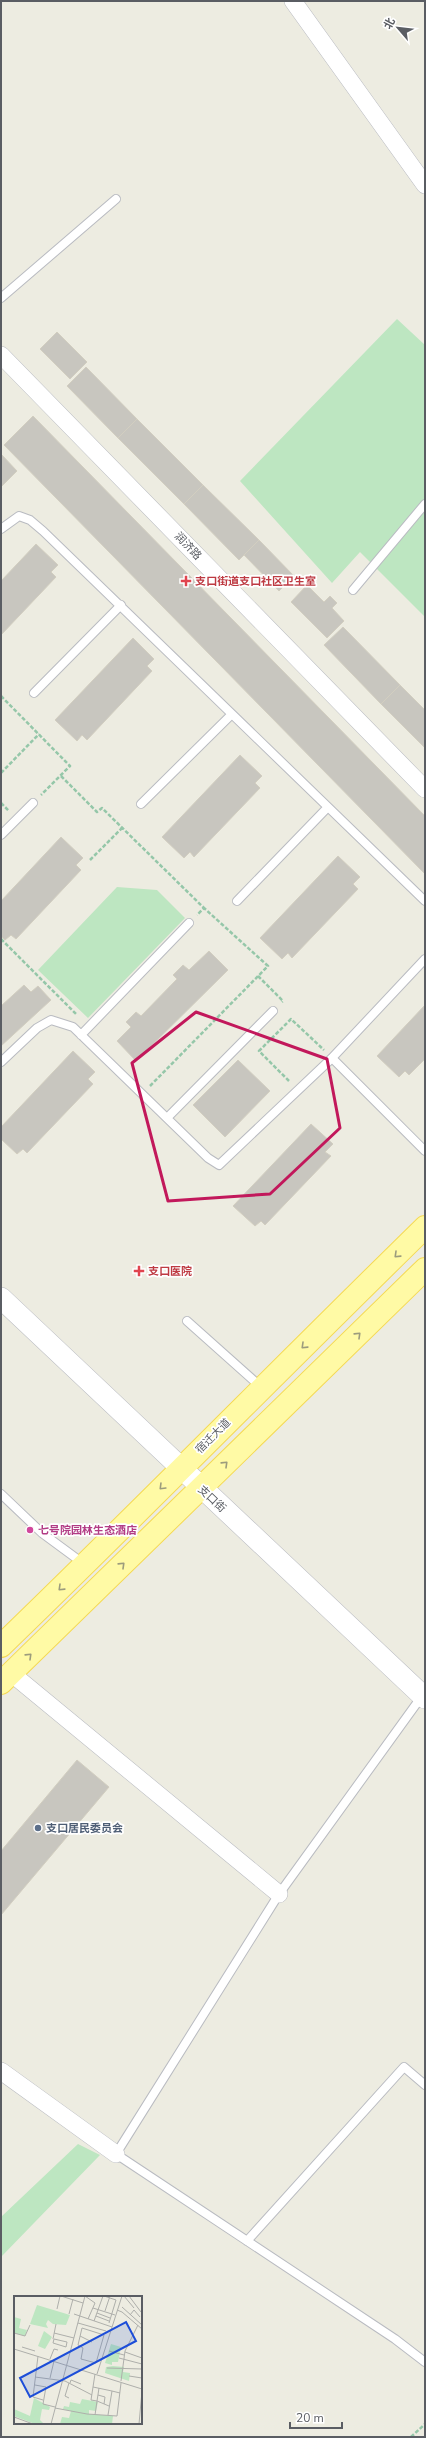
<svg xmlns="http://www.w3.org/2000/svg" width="426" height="2438" viewBox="0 0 426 2438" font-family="'Nunito Sans','Noto Sans SC',sans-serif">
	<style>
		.green { fill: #bde6c1 }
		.building { fill: #c8c6bf; stroke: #d2cec0 }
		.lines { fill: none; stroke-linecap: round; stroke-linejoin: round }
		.service-casing { stroke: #b9bbc1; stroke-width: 10 }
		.minor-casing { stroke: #b9bbc1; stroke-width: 18 }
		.tertiary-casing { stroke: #b9bbc1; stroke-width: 22 }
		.primary-casing { stroke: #f5d953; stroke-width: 24 }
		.path { stroke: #95c7a9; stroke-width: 2.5; stroke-dasharray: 4 2; stroke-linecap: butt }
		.service { stroke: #fff; stroke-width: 8 }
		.minor { stroke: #fff; stroke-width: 17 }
		.tertiary { stroke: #fff; stroke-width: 21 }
		.primary { stroke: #fffaa5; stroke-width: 22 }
		.oneway { stroke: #9c9c7d }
		.marked { fill: none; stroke: #c2185b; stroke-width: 3; stroke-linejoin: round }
		.health-dot { fill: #e0444e; stroke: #fff; stroke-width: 1.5 }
		.hotel-dot { fill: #d1479c; stroke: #fff; stroke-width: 1.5 }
		.service-dot { fill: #5c6f8a; stroke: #fff; stroke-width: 1.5 }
		.labels { text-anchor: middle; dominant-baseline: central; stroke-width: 3.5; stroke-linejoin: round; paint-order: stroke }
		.street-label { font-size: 11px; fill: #5a5d63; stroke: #fff }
		.health-label { font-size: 11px; font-weight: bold; fill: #be3a42; stroke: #fff; text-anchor: start }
		.hotel-label { font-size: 11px; font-weight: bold; fill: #b23c85; stroke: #fff; text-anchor: start }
		.service-label { font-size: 11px; font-weight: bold; fill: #4e5e75; stroke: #fff; text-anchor: start }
		.inset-road { fill: none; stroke: #aeafab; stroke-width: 1 }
		.view { fill: #1d4ed8; fill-opacity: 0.15; stroke: #1d4ed8; stroke-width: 2 }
		.inset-edge { fill: none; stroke: #5a5d63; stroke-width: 2 }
	</style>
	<rect width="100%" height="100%" fill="#edece1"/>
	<path class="green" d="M397,319l28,26v272l-65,-65 -28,31 -92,-102z
		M117,887l40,3 28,28 -97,100 -50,-48z
		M78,2144l22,11 -99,102v-40z"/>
	<path class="building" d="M57,332l30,30 -17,17 -30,-30z
		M86,367l51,52 -19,19 -51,-52z
		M33,416l392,400v58l-421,-429z
		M137,419l66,66 -19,19 -66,-66z
		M1,454l16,17 -16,16z
		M203,485l56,55 -20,20 -55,-56z
		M259,540l35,36 -15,15 -35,-36z
		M36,544l22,21 -7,7 5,5 -55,58v-54z
		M307,585l17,17 6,-6 7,7 -5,5 12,13 -17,17 -36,-36z
		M343,627l57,58 -19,19 -57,-59z
		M133,638l21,21 -7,7 5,5 -65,69 -5,-5 -5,6 -22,-21z
		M400,685l25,25v38l-44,-44z
		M240,755l22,21 -7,7 5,5 -66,69 -4,-5 -6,6 -22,-21z
		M61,837l22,21 -7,7 5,5 -65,69 -5,-4 -6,5 -4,-4v-35z
		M338,856l22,21 -7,7 5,5 -66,69 -4,-5 -6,6 -22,-21z
		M209,951l19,19 -92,91 -19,-20 14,-14 -5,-5 10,-10 5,4 36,-37 -4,-4 10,-10 6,5z
		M24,985l7,7 7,-6 13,14 -50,46v-40z
		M425,1005v54l-16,16 -4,-4 -6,6 -22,-21z
		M73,1051l22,21 -7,7 5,5 -66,69 -4,-4 -6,5 -16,-15v-12z
		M238,1060l32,31 -45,46 -32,-32z
		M311,1124l22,20 -8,8 6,4 -66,69 -4,-4 -6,5 -22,-20z
		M77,1760l32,27 -108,128v-64z"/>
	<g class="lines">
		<g class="service-casing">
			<path id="service" d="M1,298l115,-99
				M1,529l18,-13 11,4 13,11 382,370
				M353,590l72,-86
				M34,693l87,-88
				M141,804l91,-90
				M1,835l32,-32
				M237,901l91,-94
				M81,1035l108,-112
				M332,1058l93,93
				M1,1062l36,-34 14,-8 22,7 135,131 11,7 113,-107 93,-99
				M167,1118l106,-107
				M187,1321l74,66
				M1,1494l41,39 42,31
				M422,1696l-143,198 -163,260 279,185 30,23
				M247,2241l157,-174 21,18"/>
		</g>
		<g class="minor-casing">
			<path id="minor" d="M293,1l132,184
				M1,355l424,434
				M11,1673l268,221
				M1,2071l115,83"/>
		</g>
		<g class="tertiary-casing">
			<path id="tertiary" d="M1,1298l424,400"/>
		</g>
		<g class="primary-casing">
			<path id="primary" d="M1,1646c143,-138 282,-280 424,-419
				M1,1683l424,-414"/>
		</g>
		<path class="path" d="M1,696l69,70 -29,29
			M1,773l38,-39
			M61,776l36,36 5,-4 102,100 -7,7
			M1,803l8,8
			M90,860l32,-32
			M1,939l76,76
			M258,976l25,25 -1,1
			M289,1081l-30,-30 32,-32 33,31
			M150,1086l118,-120 -64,-58
			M411,2437l14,-13"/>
		<use href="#service" class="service"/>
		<use href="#minor" class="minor"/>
		<use href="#tertiary" class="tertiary"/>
		<use href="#primary" class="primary"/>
	</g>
	<defs><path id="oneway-chevron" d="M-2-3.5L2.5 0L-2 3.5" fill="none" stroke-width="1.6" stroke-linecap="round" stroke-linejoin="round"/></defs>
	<g class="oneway">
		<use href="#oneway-chevron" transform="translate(397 1255) rotate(136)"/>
		<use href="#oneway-chevron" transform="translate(358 1335) rotate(-44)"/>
		<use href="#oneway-chevron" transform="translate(304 1346) rotate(136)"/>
		<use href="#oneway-chevron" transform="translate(225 1464) rotate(-44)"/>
		<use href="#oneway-chevron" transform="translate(162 1487) rotate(135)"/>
		<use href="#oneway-chevron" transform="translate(122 1565) rotate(-44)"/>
		<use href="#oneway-chevron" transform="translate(61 1588) rotate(136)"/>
		<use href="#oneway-chevron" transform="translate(29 1656) rotate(-44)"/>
	</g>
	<path class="marked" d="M196,1012l131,47 13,69 -70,66 -102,7 -36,-138z"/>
	<g class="health-dot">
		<path d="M184 575h4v4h4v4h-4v4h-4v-4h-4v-4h4z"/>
		<path d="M137 1265h4v4h4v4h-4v4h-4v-4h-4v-4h4z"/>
	</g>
	<circle class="hotel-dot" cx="30" cy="1530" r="4"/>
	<circle class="service-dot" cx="38" cy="1828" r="4"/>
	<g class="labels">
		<g class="street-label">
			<text transform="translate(188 546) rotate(46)">润济路</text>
			<text transform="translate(213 1436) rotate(-45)">宿迁大道</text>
			<text transform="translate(212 1499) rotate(43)">支口街</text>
		</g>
		<g class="health-label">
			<text x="195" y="581">支口街道支口社区卫生室</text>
			<text x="148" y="1271">支口医院</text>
		</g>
		<g class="hotel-label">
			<text x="38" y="1530">七号院园林生态酒店</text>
		</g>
		<g class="service-label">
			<text x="46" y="1828">支口居民委员会</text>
		</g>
	</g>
	<g transform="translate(14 2296)">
		<rect width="128" height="128" fill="#edece1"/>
		<path d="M23,9l33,10 -4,10 -13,-1 -5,-4 -2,4 2,4 -18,-4zM0,21l7,2 -2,9 8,2 -2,6 -11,-3zM30,35l8,6 -7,12 -7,-3zM97,48l10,3 -3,15h-6v3l-7,-2zM99,70l11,1 -1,5 7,1 -1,8 -24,-8 1,-6zM20,102l16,9 -1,3 -7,-1 -2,11 4,4h-9l-21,-8v-7l16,7zM68,103l16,3 -2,9 -7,-1v4l24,2 -1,8h-52l2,-7 7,1 2,-7 -8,-2 1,-3 5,1 1,-5 10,2z" fill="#bde6c1"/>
		<path class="inset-road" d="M47,0l22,7M71,0l10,7 -7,16M90,0l12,4 -7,23M110,0l10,12M115,0l12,16M108,11l20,18M79,12l22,7M43,13l3,-13M103,14l5,2 20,17M91,15l5,-15M83,17l13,5M55,18l4,-15M60,18l38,13M116,19l4,-5 6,7M82,20l13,5M80,25l9,-25M64,27l28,8M68,32l22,7 -8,28 -15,-4 2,-11 -5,-3zM0,37l11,3 5,-11M40,37l20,5M66,40l12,6M39,43l3,-15M40,43l13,3 -1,5 -13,-4zM8,51l13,4M0,53l128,40M95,55l15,4M111,56l17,6M24,60l-5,41 10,3M105,62l23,6M36,63l4,-10 4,1M93,72l35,1M83,78l25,-78M115,80l13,2M21,81l30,4 27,14M36,82l4,-17M107,85l4,-30 13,-26M55,87l-4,13 4,2M56,87l1,-3 10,4M21,89l11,2 -3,17 12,3M79,91l19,4M84,99l7,2 -1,7M83,105l12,5M83,105l2,-13M41,112l32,6 30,2 4,-33M81,119l2,-14 -6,-1 4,-26M94,119l4,-24 8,2M0,121l19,7M37,128l34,-128M125,128l3,-33"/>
		<path class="view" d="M112,26l10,19 -106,56 -10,-19z"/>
		<rect width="128" height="128" class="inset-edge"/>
	</g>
	<rect width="426" height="2438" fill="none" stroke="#5a5d63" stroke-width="4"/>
	<g transform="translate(398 28) rotate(298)" stroke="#ffffff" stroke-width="3" paint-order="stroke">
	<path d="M0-3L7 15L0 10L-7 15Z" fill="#5a5d63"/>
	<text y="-6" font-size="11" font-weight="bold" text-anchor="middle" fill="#5a5d63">北</text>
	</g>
	<path d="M290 2422v6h52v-6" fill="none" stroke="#5a5d63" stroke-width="2"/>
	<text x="296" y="2422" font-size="12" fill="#5a5d63" stroke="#ffffff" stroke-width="3" paint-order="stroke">20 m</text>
</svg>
